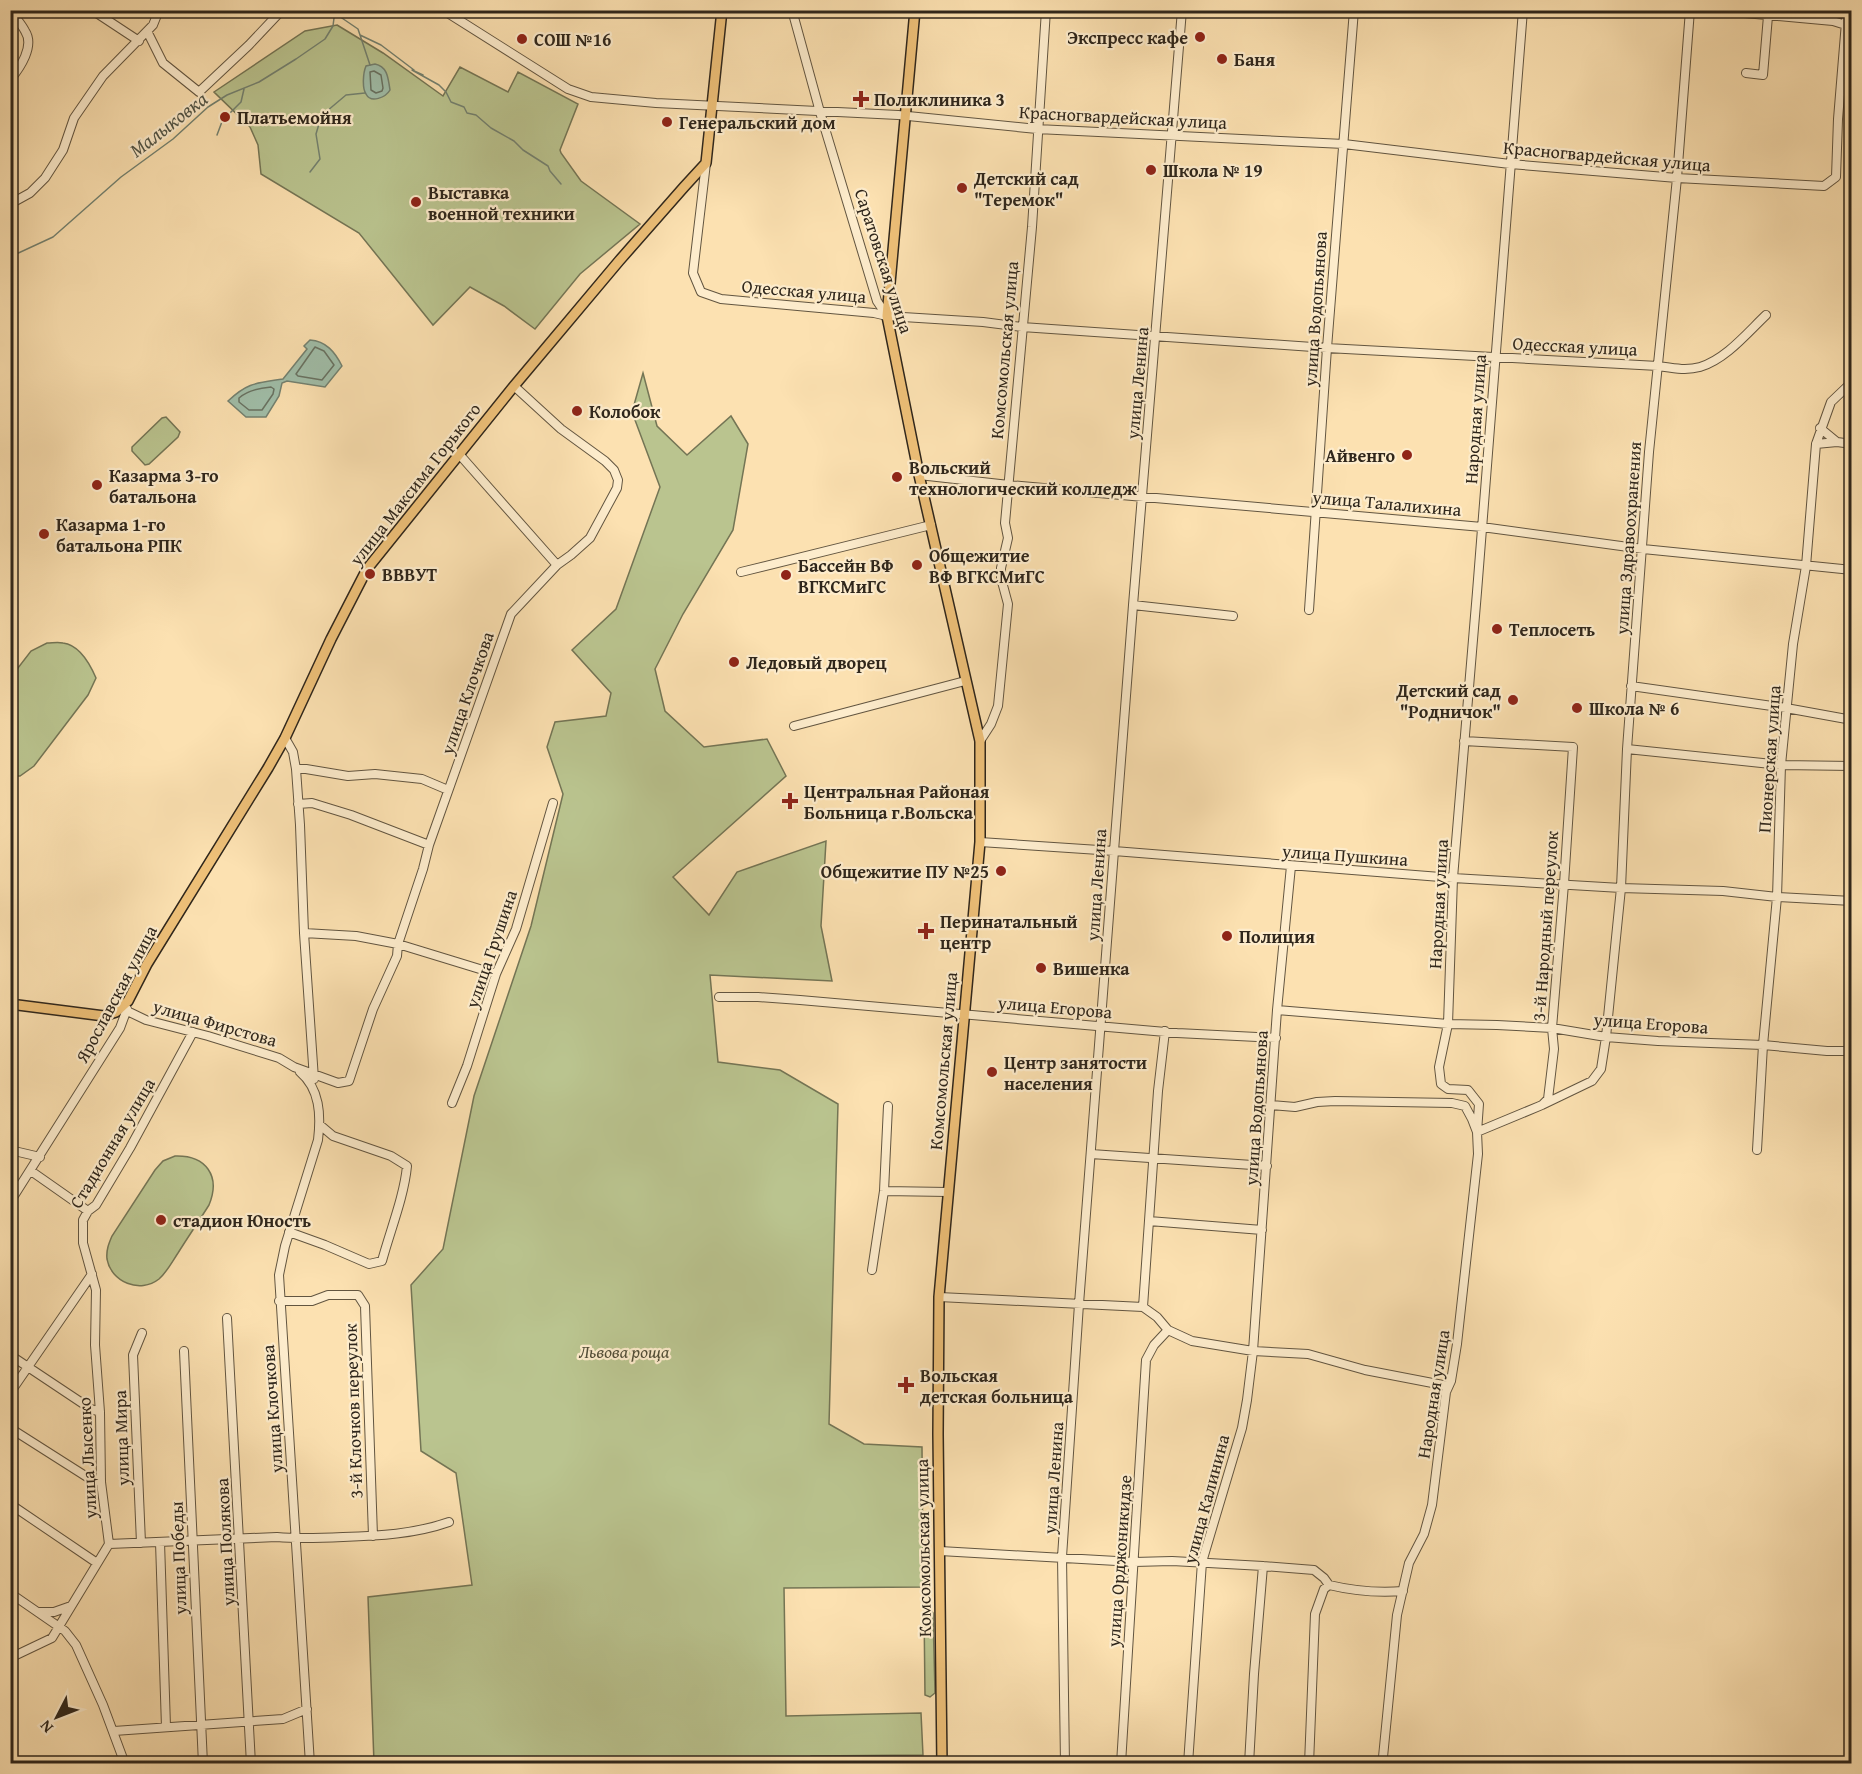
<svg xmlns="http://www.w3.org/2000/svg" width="1862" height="1774" viewBox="0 0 1862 1774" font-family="'Gentium Book Plus',serif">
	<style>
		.green { fill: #bac48f; stroke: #747555; stroke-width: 1.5 }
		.water { fill: #a0bea9; stroke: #738170; stroke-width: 1.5 }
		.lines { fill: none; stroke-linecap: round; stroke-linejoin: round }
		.shore { stroke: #687262; stroke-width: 1.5 }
		.stream { stroke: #738170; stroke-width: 1.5 }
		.minor-casing { stroke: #625540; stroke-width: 10 }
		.major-casing { stroke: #2f261b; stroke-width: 12 }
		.minor { stroke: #fdeccc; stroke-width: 8 }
		.major { stroke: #eec078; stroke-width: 9 }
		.poi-dot { fill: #8f2418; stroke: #fdeccc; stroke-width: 2 }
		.labels { text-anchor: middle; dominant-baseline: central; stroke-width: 4.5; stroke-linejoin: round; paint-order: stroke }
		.poi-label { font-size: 18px; font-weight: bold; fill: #2f261b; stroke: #fdeccc; text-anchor: start }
		.street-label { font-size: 18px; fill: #2f261b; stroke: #fdeccc }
		.park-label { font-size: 18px; font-style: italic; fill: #524e38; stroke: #fdeccc }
		.water-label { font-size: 20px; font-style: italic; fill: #515446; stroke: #fdeccc }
	</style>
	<rect width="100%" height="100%" fill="#fce1b1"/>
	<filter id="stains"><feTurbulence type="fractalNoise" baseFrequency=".00333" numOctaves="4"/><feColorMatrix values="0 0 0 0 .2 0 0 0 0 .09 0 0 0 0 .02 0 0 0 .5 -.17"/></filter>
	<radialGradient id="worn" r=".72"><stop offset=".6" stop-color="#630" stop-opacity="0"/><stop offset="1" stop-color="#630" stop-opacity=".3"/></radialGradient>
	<path class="green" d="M337,25l46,28 60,43 17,-29 48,25 10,-20 60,32 -18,46 1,3 20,28 59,43 -60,50 -45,55 -31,-23 -34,-19 -37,38 -74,-92 -98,-59 -3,-29 -8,-18 -36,-35 91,-61z
		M643,373l14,53 30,29 44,-39 17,28 -15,86 -50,84 -28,55 10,42 39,36 63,-8 19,37 -113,101 36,38 28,-43 89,-31 -5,85 11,55 -122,-6 8,87 62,8 58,34 -9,320 35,20 58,3 1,140 -139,1 2,128 135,-3 2,42 -112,1v8l-437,-1 -6,-166 104,-12 -16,-112 -35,-22 -10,-166 32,-36 31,-153 57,-170 32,-132 -16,-47 8,-25 51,-6 5,-23 -39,-43 44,-41 44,-122 -28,-75z
		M166,417l14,15 -2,5 -29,27 -4,1 -13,-14v-4l30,-29z
		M47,643c5,0 11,-1 16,0 17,2 27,21 33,35l-8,17 -54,71 -14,10h-9v-99l20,-26z
		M175,1156c31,-1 46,20 34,49 -10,16 -21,32 -31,48 -6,9 -11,19 -19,26 -19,15 -48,3 -52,-20 -1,-9 2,-16 5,-23l43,-66 8,-9z
		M929,1607l4,6 2,80 -5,4 -5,-2 -1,-87z"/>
	<path class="water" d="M375,64c13,3 13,14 15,26 -4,7 -19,14 -24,4 -4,-6 -3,-21 0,-28z
		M310,340c16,1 25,12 32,26l-17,21 -38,-6 -5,2 -3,13 -13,21h-20l-18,-16c20,-19 29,-18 55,-22l24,-30 -3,-3z"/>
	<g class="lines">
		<path class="shore" d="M374,71l7,4 2,13 -1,3 -6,2 -5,-3 -1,-18z
			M315,347l9,4 10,14 -12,15 -24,-4 -2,-2z
			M271,387l3,2 -1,5 -11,16h-13l-10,-8v-4c9,-8 20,-10 32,-11z"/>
		<path class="stream" d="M336,14l22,15 12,36
			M360,35l21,10 33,25
			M423,75l-11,-5 27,15 7,7 5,10 13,5 3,6 9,2 15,13 23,13 9,9 25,16 2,5 11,13
			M228,115l13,-13 3,-13
			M217,135l6,-16
			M310,172l10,-13 -4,-25 3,-10 8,-13 19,-16 19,-2
			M10,259l2,-3 41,-19 68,-60 52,-38 35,-32 19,-12 32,-13 37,-23 29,-20 8,-13 2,-16"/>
		<g class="minor-casing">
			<path id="minor" d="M92,10l47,31
				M443,10l125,79 23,8 65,6 242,12 139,14 307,15 166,20 167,14 147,8 12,-9 2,-58 9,-109
				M792,10l28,102 57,189 10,15
				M1711,10l122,11 19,6
				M147,31l16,32 36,29 50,-47 33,-35
				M1746,73l17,2 5,-59
				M10,80c10,-12 25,-34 15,-49 -4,-8 -10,-13 -14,-21
				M706,163l-13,110 8,19 20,7 153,14 13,3 96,6 39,5 305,21 331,18c14,2 28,5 42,1 26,-8 47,-34 66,-52
				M10,204l20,-11 15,-15 18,-28 11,-32 29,-42 50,-51 6,-15
				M1820,428l17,14
				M1816,444l21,-2 15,2
				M459,454l98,111
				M919,475l90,10 473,42 161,22 209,21
				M741,572l190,-47
				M1133,605l100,11
				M1309,610l18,-262 27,-338
				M1631,686l155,22 66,12
				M794,726l171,-45
				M285,738l8,14 3,17 4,56 4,108 10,146
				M980,741l11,-17 7,-18 10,-102 -7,-26v-10l7,-30 -3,-15 27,-296 14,-217
				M1464,741l109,6 -9,137 -12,144 2,21 -6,50 -5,5
				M1627,749l154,16 71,1
				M296,769h10l42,7 27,-2 47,5 26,11
				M298,804l14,-1 39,12 78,30
				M980,842l134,9 339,27 168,10 102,3 54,6 75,4
				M304,933l52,3 42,8 98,30
				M719,997h39l42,3 377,33 99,5
				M121,1008l25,12 62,16 71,22 15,9 44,16 11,-2 24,-72 24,-53 1,-12 25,-75 6,-24 82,-231 46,-49 14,-10 19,-17 27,-50 1,-8 -4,-10 -9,-9 -44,-32 -47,-43
				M1277,1010l171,14 49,1 55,3 54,9 52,4 105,4 64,6h25
				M300,1072c20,17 21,43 18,68l-33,106 -6,29 31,489
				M452,1103l15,-37 29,-92 20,-45 37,-126
				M1271,1105l24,2 22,-5 18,-1 117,2 13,3 7,13 5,13 65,-27 50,-24 9,-12 5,-32 15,-149 6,-139 22,-297 28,-274 13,-168
				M10,1150l30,7
				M1757,1150l6,-105 14,-148 4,-132 12,-121 13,-78 10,-122 15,-42 21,-20
				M1091,1154l176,12
				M31,1171l57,40
				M884,1191l64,1
				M10,1202l110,-174 7,-19
				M1149,1221l113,9
				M289,1232l36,13 44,19 13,-3c8,-30 22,-64 25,-95l-16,-10 -58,-20 -13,-11
				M872,1270l12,-79 4,-85
				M939,1297l204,10
				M279,1301h33l16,-6h30l7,11 8,230
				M1143,1307l14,10 11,13 24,11 61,10 55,3 57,16 83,16
				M1143,1307l15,-216 7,-60
				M227,1318l24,446
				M184,1351l19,413
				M10,1355l81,54 9,3
				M10,1393l82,-119
				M10,1428l77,49 14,5
				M10,1504l87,59
				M160,1542l6,185
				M141,1543l-8,-188 9,-22
				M109,1544l168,-7c22,2 44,1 66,0 35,-1 72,-3 106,-15
				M940,1551l194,11 38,-1 91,5 51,4 10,8 5,7c25,6 48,8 74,6
				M10,1593l55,38 11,14 27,60 22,59
				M38,1612h16l17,-6
				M10,1658l42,-20 57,-94 -8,-62 -1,-70 -5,-67 1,-55 -13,-47v-23l5,-9 8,-6 34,-57 63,-116
				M114,1731l169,-12 24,-10
				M1065,1764l-3,-207 17,-253 54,-699 49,-595
				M1121,1764l25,-404 8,-15 14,-15
				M1188,1764l14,-202 40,-134 5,-28 6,-49 24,-341 14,-144
				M1249,1764l5,-90 9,-108
				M1309,1764l6,-150 9,-25 5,-4
				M1385,1764l-2,-7 14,-142 12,-52 15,-29 8,-29 14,-113 5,-11 6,-37 21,-190 -1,-22 2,-28 -11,-14 -20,-1 -7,-5 -2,-17 9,-43 5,-146 24,-286 46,-582"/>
		</g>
		<g class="major-casing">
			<path id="major" d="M915,10l-28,306 32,159 61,266v101l-41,455 -1,137 4,330
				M10,1004l94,12 12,-4 12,-11 19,-37 121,-196 17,-30 46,-99 36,-70 147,-183 105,-125 65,-74 22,-24 16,-153"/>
		</g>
		<use href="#minor" class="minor"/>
		<use href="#major" class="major"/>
	</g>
	<g class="poi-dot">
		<circle cx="1200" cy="37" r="6"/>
		<circle cx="522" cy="39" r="6"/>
		<circle cx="1222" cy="59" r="6"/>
		<path d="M858 90h6v6h6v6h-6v6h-6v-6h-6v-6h6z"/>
		<circle cx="225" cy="117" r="6"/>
		<circle cx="667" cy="122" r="6"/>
		<circle cx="1151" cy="170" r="6"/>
		<circle cx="962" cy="188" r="6"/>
		<circle cx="416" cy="202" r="6"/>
		<circle cx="577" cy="411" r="6"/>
		<circle cx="1407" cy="455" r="6"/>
		<circle cx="897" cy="477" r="6"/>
		<circle cx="97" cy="485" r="6"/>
		<circle cx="44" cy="534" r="6"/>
		<circle cx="917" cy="565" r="6"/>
		<circle cx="370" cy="574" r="6"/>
		<circle cx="786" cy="575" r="6"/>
		<circle cx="1497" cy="629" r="6"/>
		<circle cx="734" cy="662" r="6"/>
		<circle cx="1513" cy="700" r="6"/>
		<circle cx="1577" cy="708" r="6"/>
		<path d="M787 792h6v6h6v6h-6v6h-6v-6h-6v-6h6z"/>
		<circle cx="1001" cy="871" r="6"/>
		<path d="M923 922h6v6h6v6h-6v6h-6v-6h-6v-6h6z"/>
		<circle cx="1227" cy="936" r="6"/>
		<circle cx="1041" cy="968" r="6"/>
		<circle cx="992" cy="1072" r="6"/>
		<circle cx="161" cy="1220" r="6"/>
		<path d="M903 1376h6v6h6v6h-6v6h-6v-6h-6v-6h6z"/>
	</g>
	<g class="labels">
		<g class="poi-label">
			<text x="1188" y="37" text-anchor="end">Экспресс кафе</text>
			<text x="534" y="39">СОШ №16</text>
			<text x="1234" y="59">Баня</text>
			<text x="874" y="99">Поликлиника 3</text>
			<text x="237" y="117">Платьемойня</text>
			<text x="679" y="122">Генеральский дом</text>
			<text x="1163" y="170">Школа № 19</text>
			<text x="974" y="178">Детский сад<tspan x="974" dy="21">"Теремок"</tspan></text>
			<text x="428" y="192">Выставка<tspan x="428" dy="21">военной техники</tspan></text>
			<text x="589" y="411">Колобок</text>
			<text x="1395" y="455" text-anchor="end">Айвенго</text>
			<text x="909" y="467">Вольский<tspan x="909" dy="21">технологический колледж</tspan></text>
			<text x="109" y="475">Казарма 3-го<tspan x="109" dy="21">батальона</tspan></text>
			<text x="56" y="524">Казарма 1-го<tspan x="56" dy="21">батальона РПК</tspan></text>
			<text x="929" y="555">Общежитие<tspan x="929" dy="21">ВФ ВГКСМиГС</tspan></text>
			<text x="798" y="565">Бассейн ВФ<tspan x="798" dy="21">ВГКСМиГС</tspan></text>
			<text x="382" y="574">ВВВУТ</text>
			<text x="1509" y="629">Теплосеть</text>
			<text x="746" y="662">Ледовый дворец</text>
			<text x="1501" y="690" text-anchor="end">Детский сад<tspan x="1501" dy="21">"Родничок"</tspan></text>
			<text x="1589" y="708">Школа № 6</text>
			<text x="804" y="791">Центральная Районая<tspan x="804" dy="21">Больница г.Вольска</tspan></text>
			<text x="989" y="871" text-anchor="end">Общежитие ПУ №25</text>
			<text x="940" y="921">Перинатальный<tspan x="940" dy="21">центр</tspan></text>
			<text x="1239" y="936">Полиция</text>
			<text x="1053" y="968">Вишенка</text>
			<text x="1004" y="1062">Центр занятости<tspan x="1004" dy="21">населения</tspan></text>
			<text x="173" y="1220">стадион Юность</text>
			<text x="920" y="1375">Вольская<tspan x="920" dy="21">детская больница</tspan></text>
		</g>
		<g class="street-label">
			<text transform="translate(1123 117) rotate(3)">Красногвардейская улица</text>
			<text transform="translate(1607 156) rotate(5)">Красногвардейская улица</text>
			<text transform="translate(884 261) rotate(72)">Саратовская улица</text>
			<text transform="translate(804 291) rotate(5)">Одесская улица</text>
			<text transform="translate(1315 309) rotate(-86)">улица Водопьянова</text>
			<text transform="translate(1575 346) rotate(3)">Одесская улица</text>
			<text transform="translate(1004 350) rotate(-85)">Комсомольская улица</text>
			<text transform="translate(1137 383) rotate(-85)">улица Ленина</text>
			<text transform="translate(1475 419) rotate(-86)">Народная улица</text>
			<text transform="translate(415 484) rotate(-52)">улица Максима Горького</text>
			<text transform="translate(1387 503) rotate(5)">улица Талалихина</text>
			<text transform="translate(1628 538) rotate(-86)">улица Здравоохранения</text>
			<text transform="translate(467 693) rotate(-71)">улица Клочкова</text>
			<text transform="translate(1769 759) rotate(-86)">Пионерская улица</text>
			<text transform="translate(1345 855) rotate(4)">улица Пушкина</text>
			<text transform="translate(1096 885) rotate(-86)">улица Ленина</text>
			<text transform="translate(1438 904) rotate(-87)">Народная улица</text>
			<text transform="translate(1545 926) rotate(-86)">3-й Народный переулок</text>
			<text transform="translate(491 949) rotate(-71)">улица Грушина</text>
			<text transform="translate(116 994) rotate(-62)">Ярославская улица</text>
			<text transform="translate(1055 1007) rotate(5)">улица Егорова</text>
			<text transform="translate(215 1023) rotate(16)">улица Фирстова</text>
			<text transform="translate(1651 1023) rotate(4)">улица Егорова</text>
			<text transform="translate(943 1061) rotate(-85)">Комсомольская улица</text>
			<text transform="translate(1256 1108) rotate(-86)">улица Водопьянова</text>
			<text transform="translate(112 1143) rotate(-59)">Стадионная улица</text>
			<text transform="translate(1433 1394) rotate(-81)">Народная улица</text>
			<text transform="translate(272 1409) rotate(-94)">улица Клочкова</text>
			<text transform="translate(353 1411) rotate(-92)">3-й Клочков переулок</text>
			<text transform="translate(121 1438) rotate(-92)">улица Мира</text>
			<text transform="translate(87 1458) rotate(-93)">улица Лысенко</text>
			<text transform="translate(1053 1478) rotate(-86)">улица Ленина</text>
			<text transform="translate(1206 1499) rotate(-75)">улица Калинина</text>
			<text transform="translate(225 1542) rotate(-93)">улица Полякова</text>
			<text transform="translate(923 1548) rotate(-91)">Комсомольская улица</text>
			<text transform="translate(178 1558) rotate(-92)">улица Победы</text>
			<text transform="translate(1119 1561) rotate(-86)">улица Орджоникидзе</text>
		</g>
		<g class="park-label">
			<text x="624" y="1351">Львова роща</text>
		</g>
		<g class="water-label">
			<text transform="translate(168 124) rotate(-38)">Малыковка</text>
		</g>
	</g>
	<rect width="1862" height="1774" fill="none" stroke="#fce1b1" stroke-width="36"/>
	<rect x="12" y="12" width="1838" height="1750" fill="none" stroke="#2f261b" stroke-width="3"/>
	<rect x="18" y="18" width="1826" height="1738" fill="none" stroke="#2f261b" stroke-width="1.5"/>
	<g transform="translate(57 1717) rotate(228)" stroke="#fdeccc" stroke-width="4.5" paint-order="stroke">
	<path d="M0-4.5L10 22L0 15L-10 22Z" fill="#2f261b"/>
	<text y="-9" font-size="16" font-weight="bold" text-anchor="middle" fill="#2f261b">N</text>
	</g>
	<rect width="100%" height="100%" filter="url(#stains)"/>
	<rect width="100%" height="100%" fill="url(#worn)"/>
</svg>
